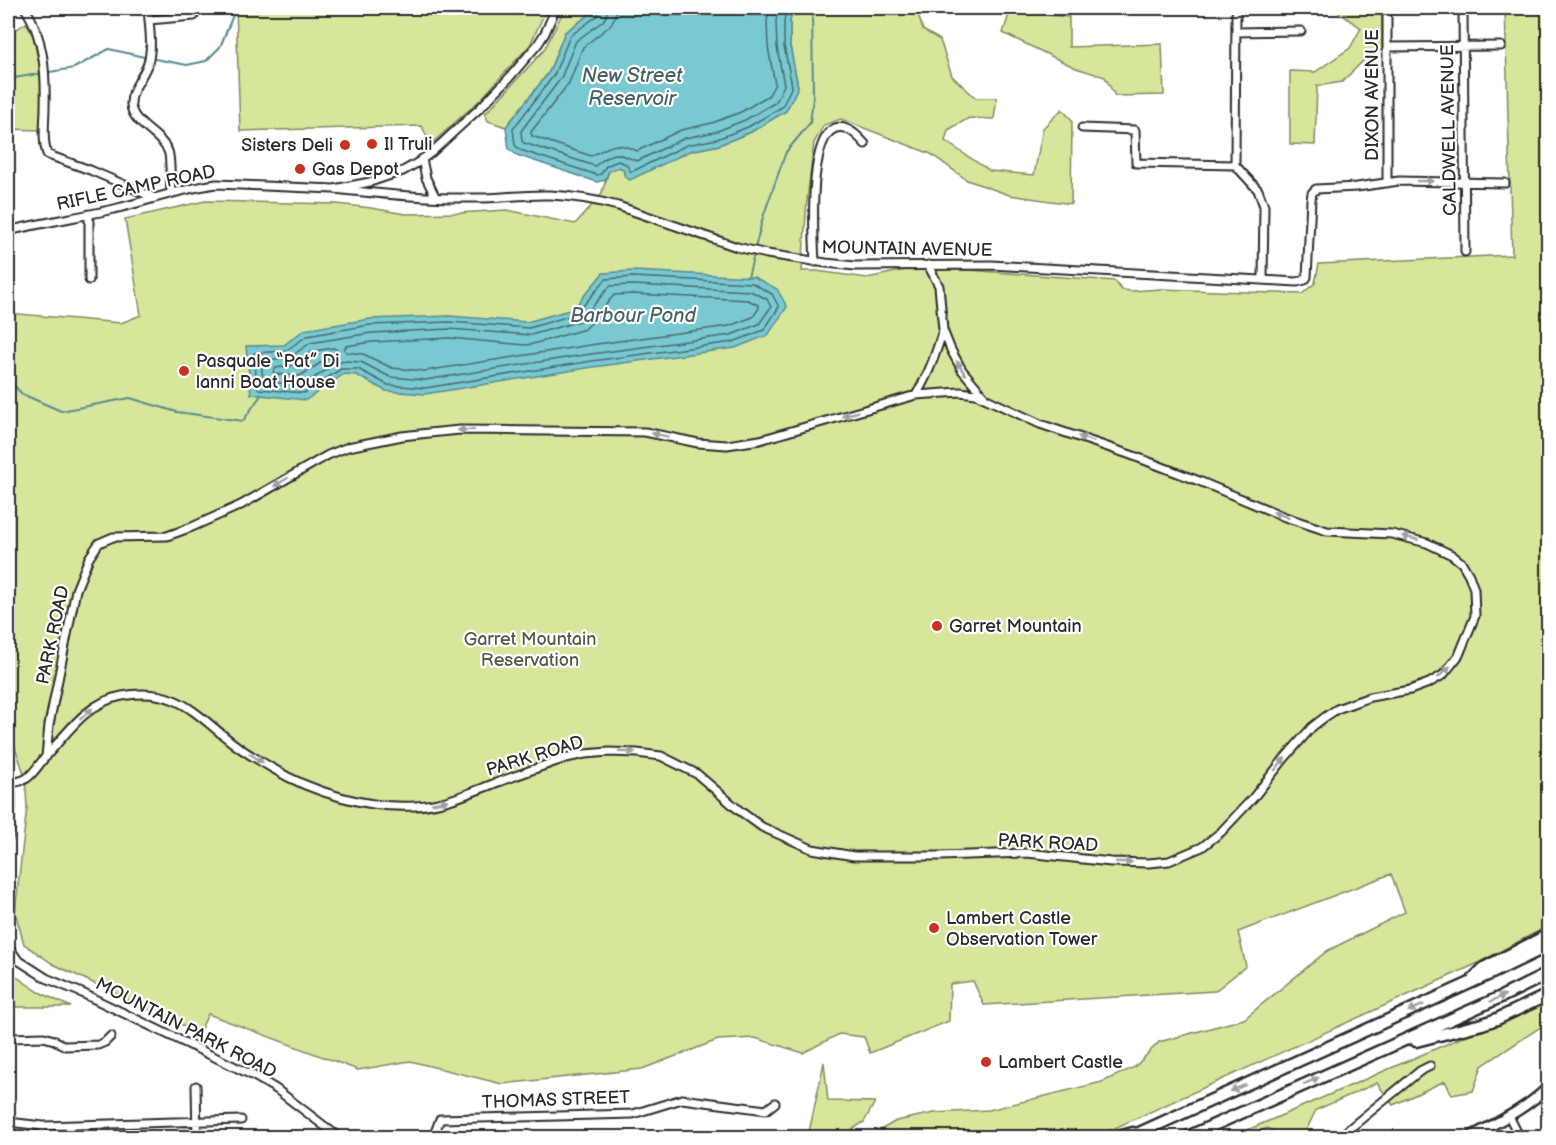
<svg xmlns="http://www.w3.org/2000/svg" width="1556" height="1145" viewBox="0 0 1556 1145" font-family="'Balsamiq Sans',sans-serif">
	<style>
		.green { fill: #d6e69a; stroke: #808862; stroke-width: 1.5 }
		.water { fill: #78c9d1; stroke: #598a8f; stroke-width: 1.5 }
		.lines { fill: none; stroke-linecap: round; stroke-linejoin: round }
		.shore { stroke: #4a6a6d; stroke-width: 1.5 }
		.stream { stroke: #598a8f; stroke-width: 2 }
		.minor-casing { stroke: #2b2b2b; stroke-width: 11 }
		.major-casing { stroke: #2b2b2b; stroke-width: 13 }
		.highway-casing { stroke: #2b2b2b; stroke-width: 15 }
		.minor { stroke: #fff; stroke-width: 7 }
		.major { stroke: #fff; stroke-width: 8 }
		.highway { stroke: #fff; stroke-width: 10 }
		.oneway { fill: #a0a0a0 }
		.poi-dot { fill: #c8321e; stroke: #fff; stroke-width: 2 }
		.labels { text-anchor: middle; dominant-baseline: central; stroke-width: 4.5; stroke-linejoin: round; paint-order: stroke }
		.street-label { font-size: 18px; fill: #2b2b2b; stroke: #fff }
		.poi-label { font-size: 18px; fill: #2b2b2b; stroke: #fff; text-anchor: start }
		.park-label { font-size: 18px; fill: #565a47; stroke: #fff }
		.water-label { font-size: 20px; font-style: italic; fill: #466265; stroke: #fff }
	</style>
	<rect width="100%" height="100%" fill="#fff"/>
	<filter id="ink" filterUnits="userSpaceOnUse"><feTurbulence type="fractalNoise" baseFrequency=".0167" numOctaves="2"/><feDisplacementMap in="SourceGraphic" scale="12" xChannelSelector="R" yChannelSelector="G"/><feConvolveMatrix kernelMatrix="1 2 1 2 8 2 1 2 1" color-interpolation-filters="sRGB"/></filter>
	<g filter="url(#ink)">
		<path class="green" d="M236,8h311l-17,37 -49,54 -51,46 -8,-19 -182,5z
			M565,8h30l-2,4 -28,20 -16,40 -43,55 -18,-6 -3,-7 59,-64z
			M792,8h124l7,22 17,10 12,36 24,22h21l-3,21 -25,-1 -21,12 -3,11 45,30 44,4 9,-47 19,-19 10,11 -1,84 -62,-9 -42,-15 -36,-26 -90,-35 -17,6 -10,18 -7,57 -5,71h15l50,7 43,-9h44l161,12 7,9 10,1 29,-2 141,5 13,-11 4,-19 193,-9 -7,-247h43v918l-74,39 -379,172h-227l28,-16 38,-8 55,-3 113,-28 33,-15 24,-25 85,-23 83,-68 78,-39 -14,-38 -153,58 8,34 -31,25 -231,14 -11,-24 -23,3 -1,37 -79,32 -6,-16 -25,-3 -36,19 -48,-15 -37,2 -76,29 -140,15 -92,-23 -52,9 -150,-56 -9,19 -146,-69 -29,-20 -9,-32 12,-105 -2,-31 -17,-48v-415l113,10 20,-8 -16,-96 80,-18 132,3 34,4 34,6 53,-1 49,-3 68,14 26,-29 8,-24 9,-4 5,2 2,8 42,-16 23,-10 29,-6 32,-13 35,-21 12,-24 -8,-41v-23z
			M1330,8h52v42l-13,5 -27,27 -25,4 -2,59 -25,-1v-73l25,1 35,-24 11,-20 -26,-18z
			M1010,11l59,6v30l93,-3 2,51 -49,1 -10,-19 -29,-9 -73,-35z
			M26,23l7,13 9,41 -2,53 -32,-1v-94z
			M8,971l31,21 32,15h-59l-4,1z
			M1548,1000v22l-66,44 -9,25 -21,4 -7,-14 -52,24 -16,-22 -61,27 -13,27h-17l-19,-9 -17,9 -21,1 243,-105 10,-2z
			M824,1062l4,39 47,1 -11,20 -24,15h-32z"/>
		<path class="water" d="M595,8h197l-2,15v23l8,41 -12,24 -35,21 -32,13 -29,6 -60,29 -5,-3 -2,-8 -4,-2 -10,4 -4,9 -8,2 -80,-27 -8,-6 -3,-22 43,-55 16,-40 28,-20z
			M633,271l121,6 23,12 10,18 -19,28 -33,13 -142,19 -168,27 -39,-3 -30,-16 -12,-1 -38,26 -55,-6 -5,-48 38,-1 20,-15 66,-11 79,-3 78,6 46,-13 30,-36z"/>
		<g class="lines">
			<path class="shore" d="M600,8l-3,8 -27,20 -16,39 -41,54 2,16 5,5 77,25 4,-1 5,-8 12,-5 8,3 4,7h3l54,-26 30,-6 31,-12 34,-20 10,-21 -8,-40v-23l2,-15
				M608,8l-2,8 -3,5 -27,20 -15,37 -40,53 1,10 2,2 71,23c19,-16 20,-14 42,-5l48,-23 30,-6 30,-12 31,-18 8,-17 -7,-38 -1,-25 2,-14
				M617,8l-2,8 -4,9 -28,22 -14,36 -38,49 1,4 59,20c21,-11 24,-15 46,-5l44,-21 31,-7 29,-11 28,-17 6,-11 -7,-37 -1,-25 2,-14
				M633,277l119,6 20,11 7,13 -15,23 -31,12 -141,19 -167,27 -37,-3 -30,-16h-17l-37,24 -45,-4 -2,-2 -3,-34 31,-2 22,-15 63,-11 79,-3 80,6 47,-14 30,-35z
				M633,285l117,6 17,8 4,8 -12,17 -28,11 -140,19 -166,26 -35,-3 -29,-15 -16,-1 -8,2 -34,22 -37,-3 -3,-2 -2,-18 1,-2 27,-2 21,-15 61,-10 78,-4 82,6 49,-14 30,-35z
				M633,294l115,6 10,5 1,3 -6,9 -24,9 -139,19 -166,26 -32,-3 -29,-14 -17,-2 -2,-3 2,-3 26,-4 77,-4 76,7 8,-1 52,-15 5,-5 24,-29z
				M334,348l3,2 -1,3 -36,23 -25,-2 -2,-2 2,-4 17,-2 21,-15z"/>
			<path class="stream" d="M155,59l32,6 19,-4 14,-14 16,-39
				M8,79l66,-11 35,-19 35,8
				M755,248l8,-31 23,-65 24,-29 3,-25 -1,-90
				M748,277l6,-23
				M8,379l14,15 39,17 69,-13 47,14 66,9 18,-26"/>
			<g class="minor-casing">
				<path id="minor" d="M25,8c19,29 21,65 20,99 0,14 -3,33 2,47l4,2 39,14 65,28
					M148,8c1,17 5,38 0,55 -4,13 -18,27 -17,42 1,19 30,29 37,46 3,6 2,32 3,41
					M1463,8l2,244
					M1236,14l-1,151 23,25 6,16 -1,74
					M149,20l45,-4v-8
					M1236,32l65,-1
					M1387,47l114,-1
					M1082,128l53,2 1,33 99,2
					M422,159l4,19 9,18
					M1387,183v-175
					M334,189c48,5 95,10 143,9 24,0 49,-4 73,-3 23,1 46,5 68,11l119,41 30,7 59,9 29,3 136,-1 306,17 8,-2 2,-3 4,-77 1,-7 4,-4 41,-2 42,-6 106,2
					M8,231c36,-9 73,-14 110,-23 33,-8 65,-20 99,-24l117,5 36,-7 33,-11 14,-8 15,-11 49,-45 28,-29 29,-34 7,-11 11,-25
					M815,262c-1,-20 -10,-150 32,-133 7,3 13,9 18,15
					M928,265l11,21 4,44 8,20 11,20 22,26
					M89,280v-66
					M916,395c13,-21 20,-42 27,-65
					M8,777c6,20 2,41 0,61
					M10,784c5,-2 13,-3 17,-6 6,-4 11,-12 15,-17 23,-25 44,-59 80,-65 57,-10 74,20 115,50 11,8 23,15 35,22 39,24 97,41 143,38 28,-1 52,-12 78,-22 25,-9 49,-18 73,-26l19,-4 24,-2 28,1 24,3 36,18 43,37 22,16 50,22 42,7h86l87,-3 84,9 38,1 20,-2 33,-14 19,-15 32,-34 31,-39 28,-32 13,-10 12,-8 19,-7 14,-5 40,-7 19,-7 14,-8 16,-20 16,-39 -1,-27 -5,-14 -7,-12 -10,-8 -25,-12 -35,-9 -65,-3 -42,-14 -86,-36 -68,-26 -91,-31 -64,-30 -16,-2 -44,3 -156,45 -33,5 -29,-2 -53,-11 -185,-2 -31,3 -27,3 -54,11 -20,8 -87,50 -49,22 -25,9 -54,1 -14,6 -10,15 -13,32 -27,135 -3,32
					M8,946l10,14 28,18 36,15 172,83 22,13 64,49
					M8,1038l36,-1 10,3 11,6 33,-1 7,-3 6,-6
					M196,1086l1,52
					M1509,1116l11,22
					M8,1122l35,4 198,-6
					M43,1126v12
					M433,1138l7,-19 193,-5 49,-15 84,11 9,-7
					M1338,1138l82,-67 10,-5"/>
			</g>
			<g class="major-casing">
				<path id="major" d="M1468,1138c28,-15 58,-29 80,-51"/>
			</g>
			<g class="highway-casing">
				<path id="highway" d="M1474,978l10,-10 64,-33
					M1416,1041l66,-17 15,-5 51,-24
					M1115,1138l18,-5
					M1128,1138l364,-165 56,-27
					M1185,1138l318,-142 45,-22"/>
			</g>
			<use href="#minor" class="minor"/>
			<use href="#major" class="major"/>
			<use href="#highway" class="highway"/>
		</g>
		<defs><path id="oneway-solid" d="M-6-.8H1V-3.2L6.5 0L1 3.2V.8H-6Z" transform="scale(1.5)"/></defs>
		<g class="oneway">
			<use href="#oneway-solid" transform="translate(1425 181)"/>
			<use href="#oneway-solid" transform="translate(961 368) rotate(-123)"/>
			<use href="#oneway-solid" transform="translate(850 414) rotate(164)"/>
			<use href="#oneway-solid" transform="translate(466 430) rotate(179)"/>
			<use href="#oneway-solid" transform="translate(660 435) rotate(-168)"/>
			<use href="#oneway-solid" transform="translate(1086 439) rotate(-161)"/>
			<use href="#oneway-solid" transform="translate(281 482) rotate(150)"/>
			<use href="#oneway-solid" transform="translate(1281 515) rotate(-159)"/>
			<use href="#oneway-solid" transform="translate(1410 538) rotate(-167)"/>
			<use href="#oneway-solid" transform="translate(1444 672) rotate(-43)"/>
			<use href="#oneway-solid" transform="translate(86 714) rotate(-42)"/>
			<use href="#oneway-solid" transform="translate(627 752) rotate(2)"/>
			<use href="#oneway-solid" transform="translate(256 758) rotate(33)"/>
			<use href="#oneway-solid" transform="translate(1280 764) rotate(-51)"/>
			<use href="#oneway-solid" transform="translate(440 802) rotate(-11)"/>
			<use href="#oneway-solid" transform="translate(1124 862) rotate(2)"/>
			<use href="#oneway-solid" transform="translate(1498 998) rotate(-25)"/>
			<use href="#oneway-solid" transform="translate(1416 1008) rotate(156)"/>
			<use href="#oneway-solid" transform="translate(1311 1081) rotate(-24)"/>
			<use href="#oneway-solid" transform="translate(1238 1088) rotate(156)"/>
		</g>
	</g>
	<g class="poi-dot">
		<circle cx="372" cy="144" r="6"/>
		<circle cx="345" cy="145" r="6"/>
		<circle cx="300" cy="169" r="6"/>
		<circle cx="184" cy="371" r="6"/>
		<circle cx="937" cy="626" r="6"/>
		<circle cx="934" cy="928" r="6"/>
		<circle cx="986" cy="1062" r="6"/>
	</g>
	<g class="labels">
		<g class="street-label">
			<text transform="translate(1372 95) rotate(-90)">DIXON AVENUE</text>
			<text transform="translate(1449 130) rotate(-91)">CALDWELL AVENUE</text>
			<text transform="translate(136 188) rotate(-12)">RIFLE CAMP ROAD</text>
			<text transform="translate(907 249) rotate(1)">MOUNTAIN AVENUE</text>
			<text transform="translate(53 635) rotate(-78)">PARK ROAD</text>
			<text transform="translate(535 756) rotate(-17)">PARK ROAD</text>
			<text transform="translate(1048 843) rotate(3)">PARK ROAD</text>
			<text transform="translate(186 1028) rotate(27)">MOUNTAIN PARK ROAD</text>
			<text transform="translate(556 1100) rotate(-2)">THOMAS STREET</text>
		</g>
		<g class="poi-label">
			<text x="384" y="144">Il Truli</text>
			<text x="333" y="145" text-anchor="end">Sisters Deli</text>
			<text x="312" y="169">Gas Depot</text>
			<text x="196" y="361">Pasquale “Pat” Di<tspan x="196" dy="21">lanni Boat House</tspan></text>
			<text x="949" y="626">Garret Mountain</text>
			<text x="946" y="918">Lambert Castle<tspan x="946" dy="21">Observation Tower</tspan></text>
			<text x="998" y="1062">Lambert Castle</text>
		</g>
		<g class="park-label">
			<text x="530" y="639">Garret Mountain<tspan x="530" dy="21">Reservation</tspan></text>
		</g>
		<g class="water-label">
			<text x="632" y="76">New Street<tspan x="632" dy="23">Reservoir</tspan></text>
			<text x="633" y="316">Barbour Pond</text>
		</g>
	</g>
	<rect width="1556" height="1145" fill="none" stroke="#fff" stroke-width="30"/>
	<rect x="15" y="15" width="1526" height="1115" fill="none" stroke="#2b2b2b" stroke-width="2" filter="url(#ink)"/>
</svg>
